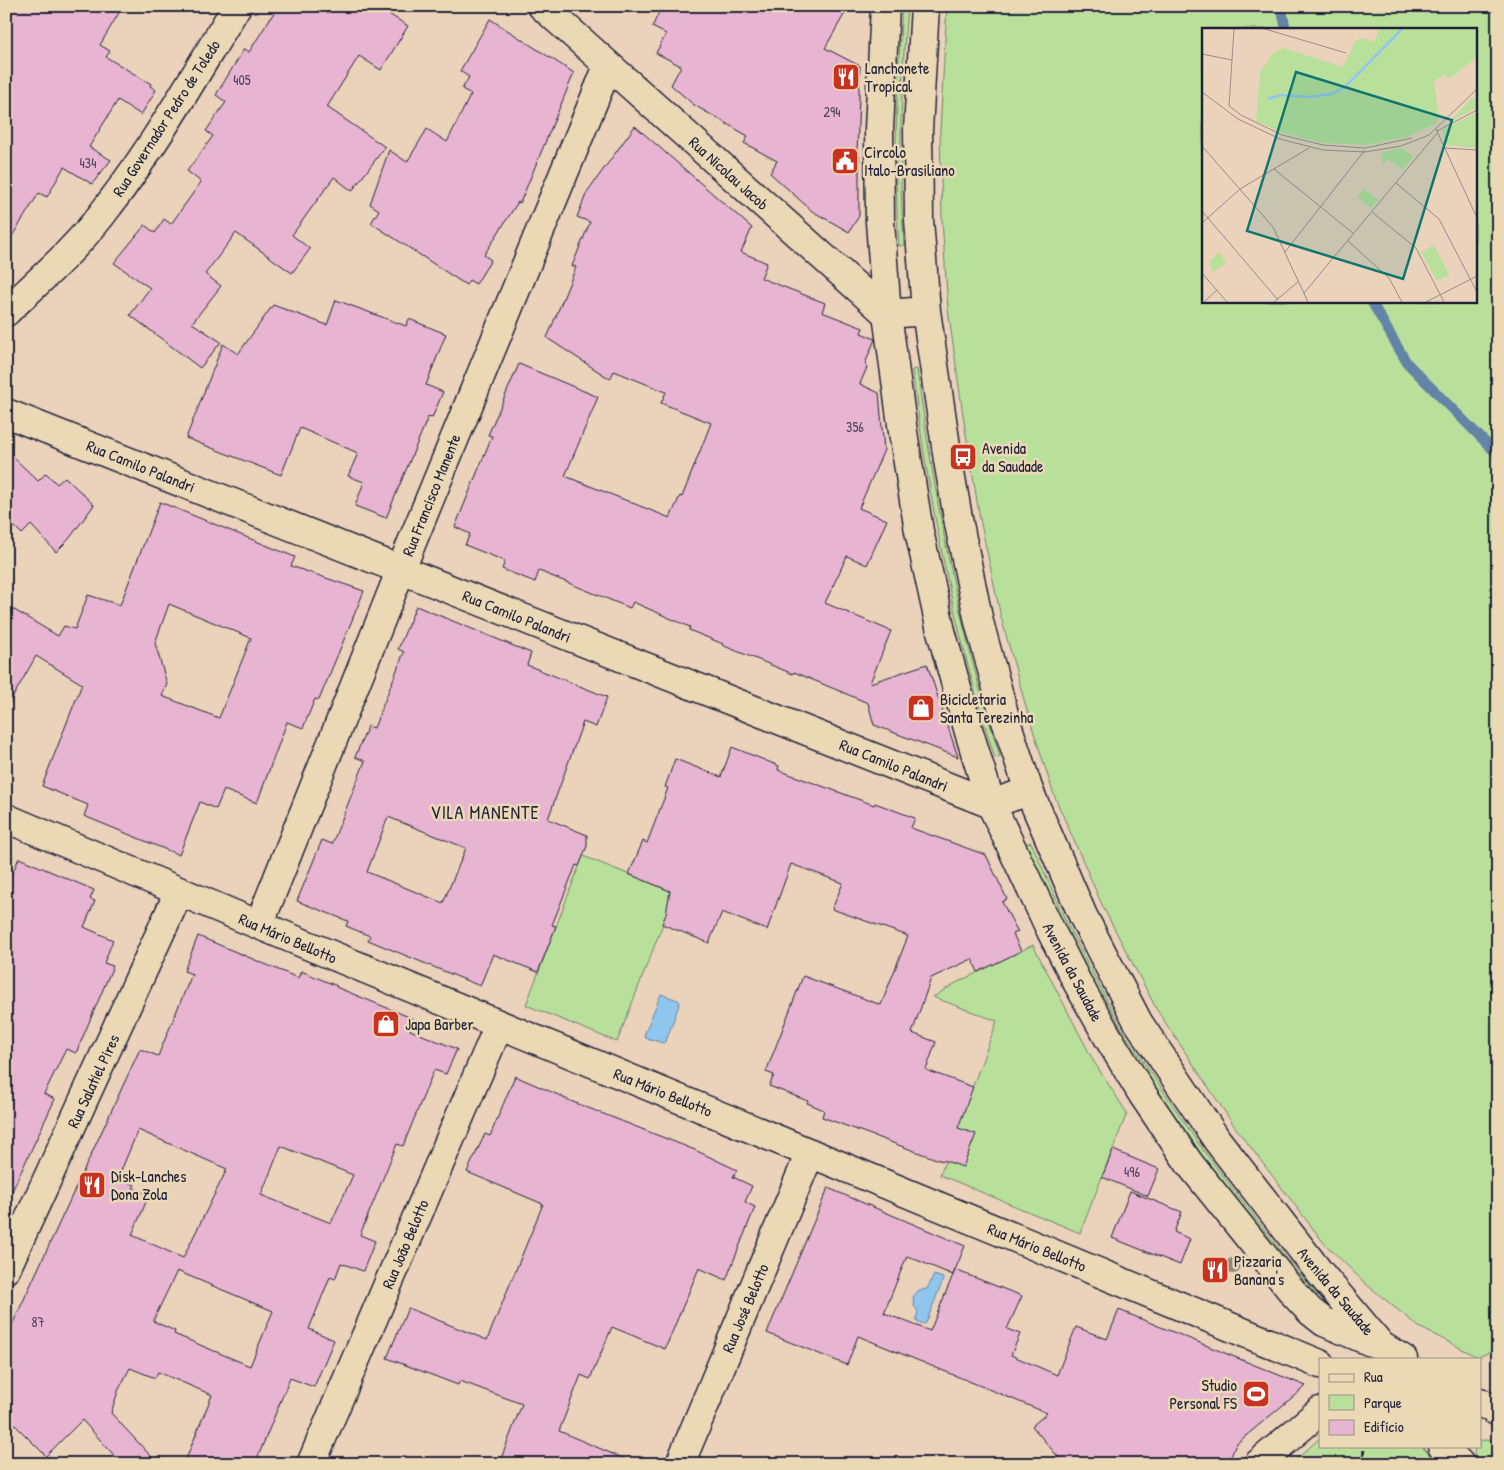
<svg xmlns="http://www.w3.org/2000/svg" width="1504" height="1470" viewBox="0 0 1504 1470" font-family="'Patrick Hand',sans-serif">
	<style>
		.green { fill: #b9e09b; stroke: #6e816b; fill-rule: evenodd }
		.water { fill: #90c6ee; stroke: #6484a6 }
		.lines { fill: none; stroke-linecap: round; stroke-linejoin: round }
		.stream { stroke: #6484a6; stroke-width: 10 }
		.building { fill: #e7b4d1; stroke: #22223b; fill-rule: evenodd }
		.street-casing { stroke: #22223b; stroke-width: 31 }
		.secondary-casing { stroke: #22223b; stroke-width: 31 }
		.path { stroke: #22223b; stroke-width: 3; stroke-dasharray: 5 4; stroke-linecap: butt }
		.street { stroke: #ebd9b6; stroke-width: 28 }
		.secondary { stroke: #ebd9b6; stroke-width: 28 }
		.tree { fill: #8c867f }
		.labels { text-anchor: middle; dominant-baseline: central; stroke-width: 5; stroke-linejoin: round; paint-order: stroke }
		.number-label { font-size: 14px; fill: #534660 }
		.poi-label { font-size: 16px; fill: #22223b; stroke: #ebd9b6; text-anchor: start }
		.street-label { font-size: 16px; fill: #22223b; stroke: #ebd9b6 }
		.neighbourhood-label { font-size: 18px; letter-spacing: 1px; fill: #22223b; stroke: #ebd9b6 }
		.inset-river { fill: none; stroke: #90c6ee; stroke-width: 2.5 }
		.inset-road { fill: none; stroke: #9a8c88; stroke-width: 1 }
		.view { fill: #0f766e; fill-opacity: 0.15; stroke: #0f766e; stroke-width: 2.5 }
		.inset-edge { fill: none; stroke: #22223b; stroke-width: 2.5 }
	</style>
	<rect width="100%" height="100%" fill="#ead2bb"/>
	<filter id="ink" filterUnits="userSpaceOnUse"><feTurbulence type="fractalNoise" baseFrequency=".02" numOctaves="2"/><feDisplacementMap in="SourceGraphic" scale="10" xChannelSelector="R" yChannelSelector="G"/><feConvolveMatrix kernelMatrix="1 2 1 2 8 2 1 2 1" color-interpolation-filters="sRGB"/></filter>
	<g filter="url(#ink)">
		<path class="green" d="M902,6h5c-6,79 -9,160 -3,239l-5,1c-6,-80 -2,-160 3,-240z
			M947,6h551v1343l-20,8 -59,-30 -53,-43 -42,-41 -89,-116 -78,-117 -54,-103 -49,-112 -26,-81 -27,-97 -21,-98 -16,-97 -16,-113 -6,-90 -2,-89zM1203,29h272v272h-272z
			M917,369c18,131 42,261 83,387l-5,2c-41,-127 -66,-257 -83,-388z
			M1031,842l36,82 56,107 80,119 91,118 24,27 -4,3 -115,-145 -80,-120 -56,-107 -37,-82z
			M583,856l92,37 -58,149 -91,-37z
			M1033,945l61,117 33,51 -47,120 -140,-58 57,-154 -64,-24 21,-13z
			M1320,1438v8h101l17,18h-147z
			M1485,1440l8,1 5,3v20h-17c-6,-6 -9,-10 -5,-18h4v-5z"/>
		<path class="water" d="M661,994l17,6 2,2 -14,39 -3,2 -16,-5 -3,-3z
			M934,1275l9,3v2l-17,43 -2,1 -8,-3 2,-10 -4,-5 -1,-9 6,-7 8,-1z"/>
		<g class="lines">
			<path class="stream" d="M1281,6l5,23
				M1371,301l36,62 91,92"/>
		</g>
		<path class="building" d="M6,6h117l-23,39 10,6 -4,6 45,27 -1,2 6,4 -15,25 -23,-15 -29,47 22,13 -19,24 -28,-17 -17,30 -8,-4 -33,53z
			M278,6h98l32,20 -27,44 -22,-14 -32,51 58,40 -33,44 -18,-14 -42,58 18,14 -18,24 -56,-40 -31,41 16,12 -29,37 29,19 -21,26 -70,-53 20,-27 -36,-25 31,-38 10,8 9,-14 7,5 30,-42 -14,-11 26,-35 -7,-5 20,-29 -10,-7 28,-46 5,3z
			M662,6h187l-24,42 35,18 -3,88 2,1v61l-10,16 -37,-21 -42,-38 7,-12 -33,-18 4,-7 -54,-31 -23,-20 10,-19 -25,-13 10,-19 -14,-7z
			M490,19l84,54 -54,130 -2,-1 -34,53 7,5 -15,24 -7,-4 -3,5 -95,-62 8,-13 -9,-6 19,-54 18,12 20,-33 20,13 24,-48 -9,-5 7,-12 -9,-6z
			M635,126l117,102 -11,24 26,11 -6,15 64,25 -3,9 41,16 -2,5 14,6 -10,25 3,1 -8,19 19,9 5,57 -25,58 28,12 -20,45 -20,-9 -22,47 66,28 -21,52 57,-19 31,93 -84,-32 -6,-22 -74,-31 -1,2 -71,-29 1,-1 -34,-14 1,-3 -57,-25 -3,6 -91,-37 -4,11 -33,-13 3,-8 -40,-16 5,-11 -15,-7 37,-91 -4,-1 31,-71 79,33 -33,79 105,42 10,-22 2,1 29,-74 -50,-20 5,-11 -52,-21 -4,8 -63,-41 29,-71 -4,-1 18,-44 -13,-5 10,-25z
			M336,300l70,26 3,-7 37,15 -20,51 17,7 -11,26 -4,-1 -42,101 -31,-12 9,-24 -16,-6 10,-23 -58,-25 -19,47 -95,-37 37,-94 15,10 35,-49 54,20z
			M6,450l32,31 8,-8 11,11 8,-7 29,28 -25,34 -13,13 -25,-27 -9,9 -16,-16z
			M160,502l135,55 -4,9 73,25 -45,109 -4,-1 -12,29 -16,-6 -30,81 -33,-13 -8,19 -16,-7 -21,53 -95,-39 4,-11 -46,-19 40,-102 -46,-28 -30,53v-104l52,31 6,-10 11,3 13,-34 32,10zM169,604l82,34 -32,80 -57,-22 5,-12 -12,-41z
			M416,606l115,47 -4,12 80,32 -11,30 -13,-5 -35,97 39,16v11l-8,20 -3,-1 -24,60 4,1 -18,46 -45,-18 -13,32 -112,-46 2,-4 -24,-10 2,-5 -51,-20 25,-61 10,4 33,-83 -10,-4 13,-31 6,2 30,-76 -6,-3zM388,817l78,31 -23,55 -76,-31z
			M732,747l47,19 -1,4 96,35 1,-2 40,15 -4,10 75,27 21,44 -5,3 16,30 -5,2 8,17 -43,21 -6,-13 -41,19 -19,55 24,9 -10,28 47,17 -15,41 18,6 -13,33 -17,-6 -7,-1 -117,-43 2,-7 -17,-7 1,-2 -39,-15 5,-11 -8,-3 37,-96 78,29 27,-69 -76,-27 11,-26 -52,-19 -24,66 -45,-18 -13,31 -47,-19 4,-10 4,-23 -41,-17 14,-33 4,2 21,-55 -3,-1 10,-28 46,18z
			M19,858l75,32 -4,9 5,2 -11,26 29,13 -9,23 9,3 -37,87 -10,-4 -22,45 11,5 -49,105v-316z
			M198,936l100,42 3,-7 36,15 -1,1 78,32 -4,11 47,19 -11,25 -12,-4 -31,76 -6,-2 -37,91 15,6 -12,30 -22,-8 -6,16 -5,-2 -21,52 25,11 -20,47 -24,-9 -35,86h-71l28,-69 -54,-23 -3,6 -25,-10 -12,23 -7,22 47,51h-36l-40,-44 -36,36 -40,-40v-78l134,-289 18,7 34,-82 -8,-3zM138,1130l89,39 -44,89 -51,-23 17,-40 -16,-7 2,-3 -17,-7zM281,1146l72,29 -22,48 -70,-28zM177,1271l96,40 -23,55 -76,-32 1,-3 -22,-10z
			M515,1076l48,21v1l132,52 42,20 -4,7 19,9 -7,16 10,5 -29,73 -27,-12 -34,81 -53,-22 -22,52 -9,-4 -22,56 77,33h-137l23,-60 -62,-23 -2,4 -71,-27 21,-50 79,32 56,-136 -76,-32 18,-38 5,2z
			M1113,1150l46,19 -11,27 -46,-19z
			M828,1188l137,58 -12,29 -46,-19 -23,57 46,18 25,-61 67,26 -15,33 13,5 -9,21 46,20 19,-48 31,12 12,-29 187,76 -70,58 -8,20h-164l-32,-38 15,-13 -189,-77 -11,29 -80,-32z
			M1130,1191l52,21 -8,20 16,7 -10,26 -68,-27z"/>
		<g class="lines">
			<g class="street-casing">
				<path id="street" d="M6,413l985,391 38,-13
					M6,818l253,107 1061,439
					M259,925l153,-383 196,-476
					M6,1269l173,-377
					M1442,1446l18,18
					M311,1464l188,-439
					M680,1464l130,-311
					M1258,1464l62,-53"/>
			</g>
			<g class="secondary-casing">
				<path id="secondary" d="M542,6l345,308 39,-3
					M885,6l-6,123 1,93 7,92 16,118 16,99 22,100 28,101 22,72 60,127 27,53 31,55 34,56 46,68 106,132 15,16 14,11 59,25 20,12
					M925,6l-7,124 1,90 7,91 22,149 11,64 20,98 27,99 23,70 54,125 55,106 79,118 103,133 58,69
					M6,312c36,-34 74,-67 103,-107 48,-63 87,-132 128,-199
					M1480,1402l18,10"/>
			</g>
			<path class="path" d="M1363,1464l1,-18"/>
			<use href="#street" class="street"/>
			<use href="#secondary" class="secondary"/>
		</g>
		<circle class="tree" cx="1233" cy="1266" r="8"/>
	</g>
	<defs>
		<g id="restaurant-square" transform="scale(1.4375)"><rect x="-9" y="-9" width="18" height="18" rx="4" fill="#c8321e" stroke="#ebd9b6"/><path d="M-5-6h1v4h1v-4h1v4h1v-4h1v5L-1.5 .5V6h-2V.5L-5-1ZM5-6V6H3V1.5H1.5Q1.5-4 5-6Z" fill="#fff"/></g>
		<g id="civic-square" transform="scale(1.4375)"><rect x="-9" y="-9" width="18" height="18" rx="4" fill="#c8321e" stroke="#ebd9b6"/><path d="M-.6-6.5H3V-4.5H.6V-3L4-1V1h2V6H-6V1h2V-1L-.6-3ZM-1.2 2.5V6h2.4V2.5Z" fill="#fff"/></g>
		<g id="bus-square" transform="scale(1.4375)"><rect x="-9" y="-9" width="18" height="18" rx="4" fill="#c8321e" stroke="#ebd9b6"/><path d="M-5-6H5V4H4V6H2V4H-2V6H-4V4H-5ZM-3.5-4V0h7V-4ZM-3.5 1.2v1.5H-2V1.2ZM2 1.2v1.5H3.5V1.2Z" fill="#fff"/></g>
		<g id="shop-square" transform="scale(1.4375)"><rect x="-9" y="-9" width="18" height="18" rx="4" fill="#c8321e" stroke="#ebd9b6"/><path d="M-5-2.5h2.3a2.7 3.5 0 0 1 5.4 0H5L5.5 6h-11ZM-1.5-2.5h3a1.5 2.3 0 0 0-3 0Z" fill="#fff"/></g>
		<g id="stadium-square" transform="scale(1.4375)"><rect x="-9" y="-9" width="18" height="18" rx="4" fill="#c8321e" stroke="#ebd9b6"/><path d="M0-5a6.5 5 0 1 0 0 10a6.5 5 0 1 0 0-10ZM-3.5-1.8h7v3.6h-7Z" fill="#fff"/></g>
	</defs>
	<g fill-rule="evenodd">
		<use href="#restaurant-square" x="846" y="77"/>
		<use href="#civic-square" x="845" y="161"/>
		<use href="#bus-square" x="963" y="457"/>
		<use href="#shop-square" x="921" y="708"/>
		<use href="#shop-square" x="386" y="1024"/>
		<use href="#restaurant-square" x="92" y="1185"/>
		<use href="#restaurant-square" x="1215" y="1270"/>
		<use href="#stadium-square" x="1256" y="1394"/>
	</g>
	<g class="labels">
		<g class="number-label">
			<text x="242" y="79">405</text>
			<text x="832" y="111">294</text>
			<text x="88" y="162">434</text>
			<text x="855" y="426">356</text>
			<text x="1132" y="1171">496</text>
			<text x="38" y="1321">87</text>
		</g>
		<g class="poi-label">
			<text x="865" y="68">Lanchonete<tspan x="865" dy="18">Tropical</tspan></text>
			<text x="864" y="152">Circolo<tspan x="864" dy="18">Italo-Brasiliano</tspan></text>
			<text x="982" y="448">Avenida<tspan x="982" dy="18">da Saudade</tspan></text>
			<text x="940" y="699">Bicicletaria<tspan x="940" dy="18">Santa Terezinha</tspan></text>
			<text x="405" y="1024">Japa Barber</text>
			<text x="111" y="1176">Disk-Lanches<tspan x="111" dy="18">Dona Zola</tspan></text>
			<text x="1234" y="1261">Pizzaria<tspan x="1234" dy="18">Banana's</tspan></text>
			<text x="1237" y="1385" text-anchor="end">Studio<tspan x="1237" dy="18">Personal FS</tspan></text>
		</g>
		<g class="street-label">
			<text transform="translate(166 118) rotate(-57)">Rua Governador Pedro de Toledo</text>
			<text transform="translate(729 173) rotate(42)">Rua Nicolau Jacob</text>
			<text transform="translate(141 466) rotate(22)">Rua Camilo Palandri</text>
			<text transform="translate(431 495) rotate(-68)">Rua Francisco Manente</text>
			<text transform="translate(517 616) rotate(22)">Rua Camilo Palandri</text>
			<text transform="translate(894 765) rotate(22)">Rua Camilo Palandri</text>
			<text transform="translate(288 938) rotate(23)">Rua Mário Bellotto</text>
			<text transform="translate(1073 972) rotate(62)">Avenida da Saudade</text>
			<text transform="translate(93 1081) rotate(-65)">Rua Salatiel Pires</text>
			<text transform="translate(663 1092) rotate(22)">Rua Mário Bellotto</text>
			<text transform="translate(405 1244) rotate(-67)">Rua João Belotto</text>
			<text transform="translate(1037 1247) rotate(22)">Rua Mário Bellotto</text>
			<text transform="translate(1336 1291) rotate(50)">Avenida da Saudade</text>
			<text transform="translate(745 1308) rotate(-67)">Rua José Belotto</text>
		</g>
		<g class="neighbourhood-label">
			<text x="485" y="812">VILA MANENTE</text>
		</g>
	</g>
	<g transform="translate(1202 28)">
		<rect width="275" height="275" fill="#ead2bb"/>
		<path d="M177,1h98v28l-27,22 -6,-4 -10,6 5,38 -5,5 -27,13 -41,8 -43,-2 -40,-10 -27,-12 4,-49 14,-20 9,-4 60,19 13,-27 6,-2 13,4zM269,71h5v9l-27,14zM275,84v36l-31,-3 -4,-15zM200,120l11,9 -10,13 -15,-11 -5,6 -2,-12zM162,161l14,11 -7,8 -14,-11zM232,217l15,30 -12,6 -16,-29zM17,224l7,11 -13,9 -4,-10z" fill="#b9e09b"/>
		<path class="inset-river" d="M66,71l12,-4 29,2 23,-3 13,-7 57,-58"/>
		<path class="inset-road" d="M32,1l-5,77 12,9 41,20 41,10 42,3 47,-10M63,1l81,24M0,26l30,6M0,64l36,27 42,20 43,11 42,2 36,-6 28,-11 48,-46M234,101l41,89M235,103l40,-21M0,118l71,81 35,75M243,120l32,2M72,141l80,65M194,155l43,36 38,73M0,183l76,89M170,184l44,36 28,54M0,195l38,-34 69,-41M146,213l41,37 13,24M83,224l80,-102M0,245l25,29M102,265l134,-161M2,274l13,-12M72,274l25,-21M224,274l51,-26"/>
		<path class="view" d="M94,44l156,48 -49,159 -156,-48z"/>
		<rect width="275" height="275" class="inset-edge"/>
	</g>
	<rect width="1504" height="1470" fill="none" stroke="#ebd9b6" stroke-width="25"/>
	<rect x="12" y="12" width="1479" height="1445" fill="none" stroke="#22223b" stroke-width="2" filter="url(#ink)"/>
	<rect x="1319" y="1358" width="162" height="90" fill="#ebd9b6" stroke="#9b9085"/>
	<rect x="1329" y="1374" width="25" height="8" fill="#ebd9b6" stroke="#9b9085"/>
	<text x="1364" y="1382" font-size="15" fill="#22223b">Rua</text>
	<rect x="1329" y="1395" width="25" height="15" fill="#b9e09b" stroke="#9b9085"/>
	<text x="1364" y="1408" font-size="15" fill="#22223b">Parque</text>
	<rect x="1329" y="1420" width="25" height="15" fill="#e7b4d1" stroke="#9b9085"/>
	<text x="1364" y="1432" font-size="15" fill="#22223b">Edifício</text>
</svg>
